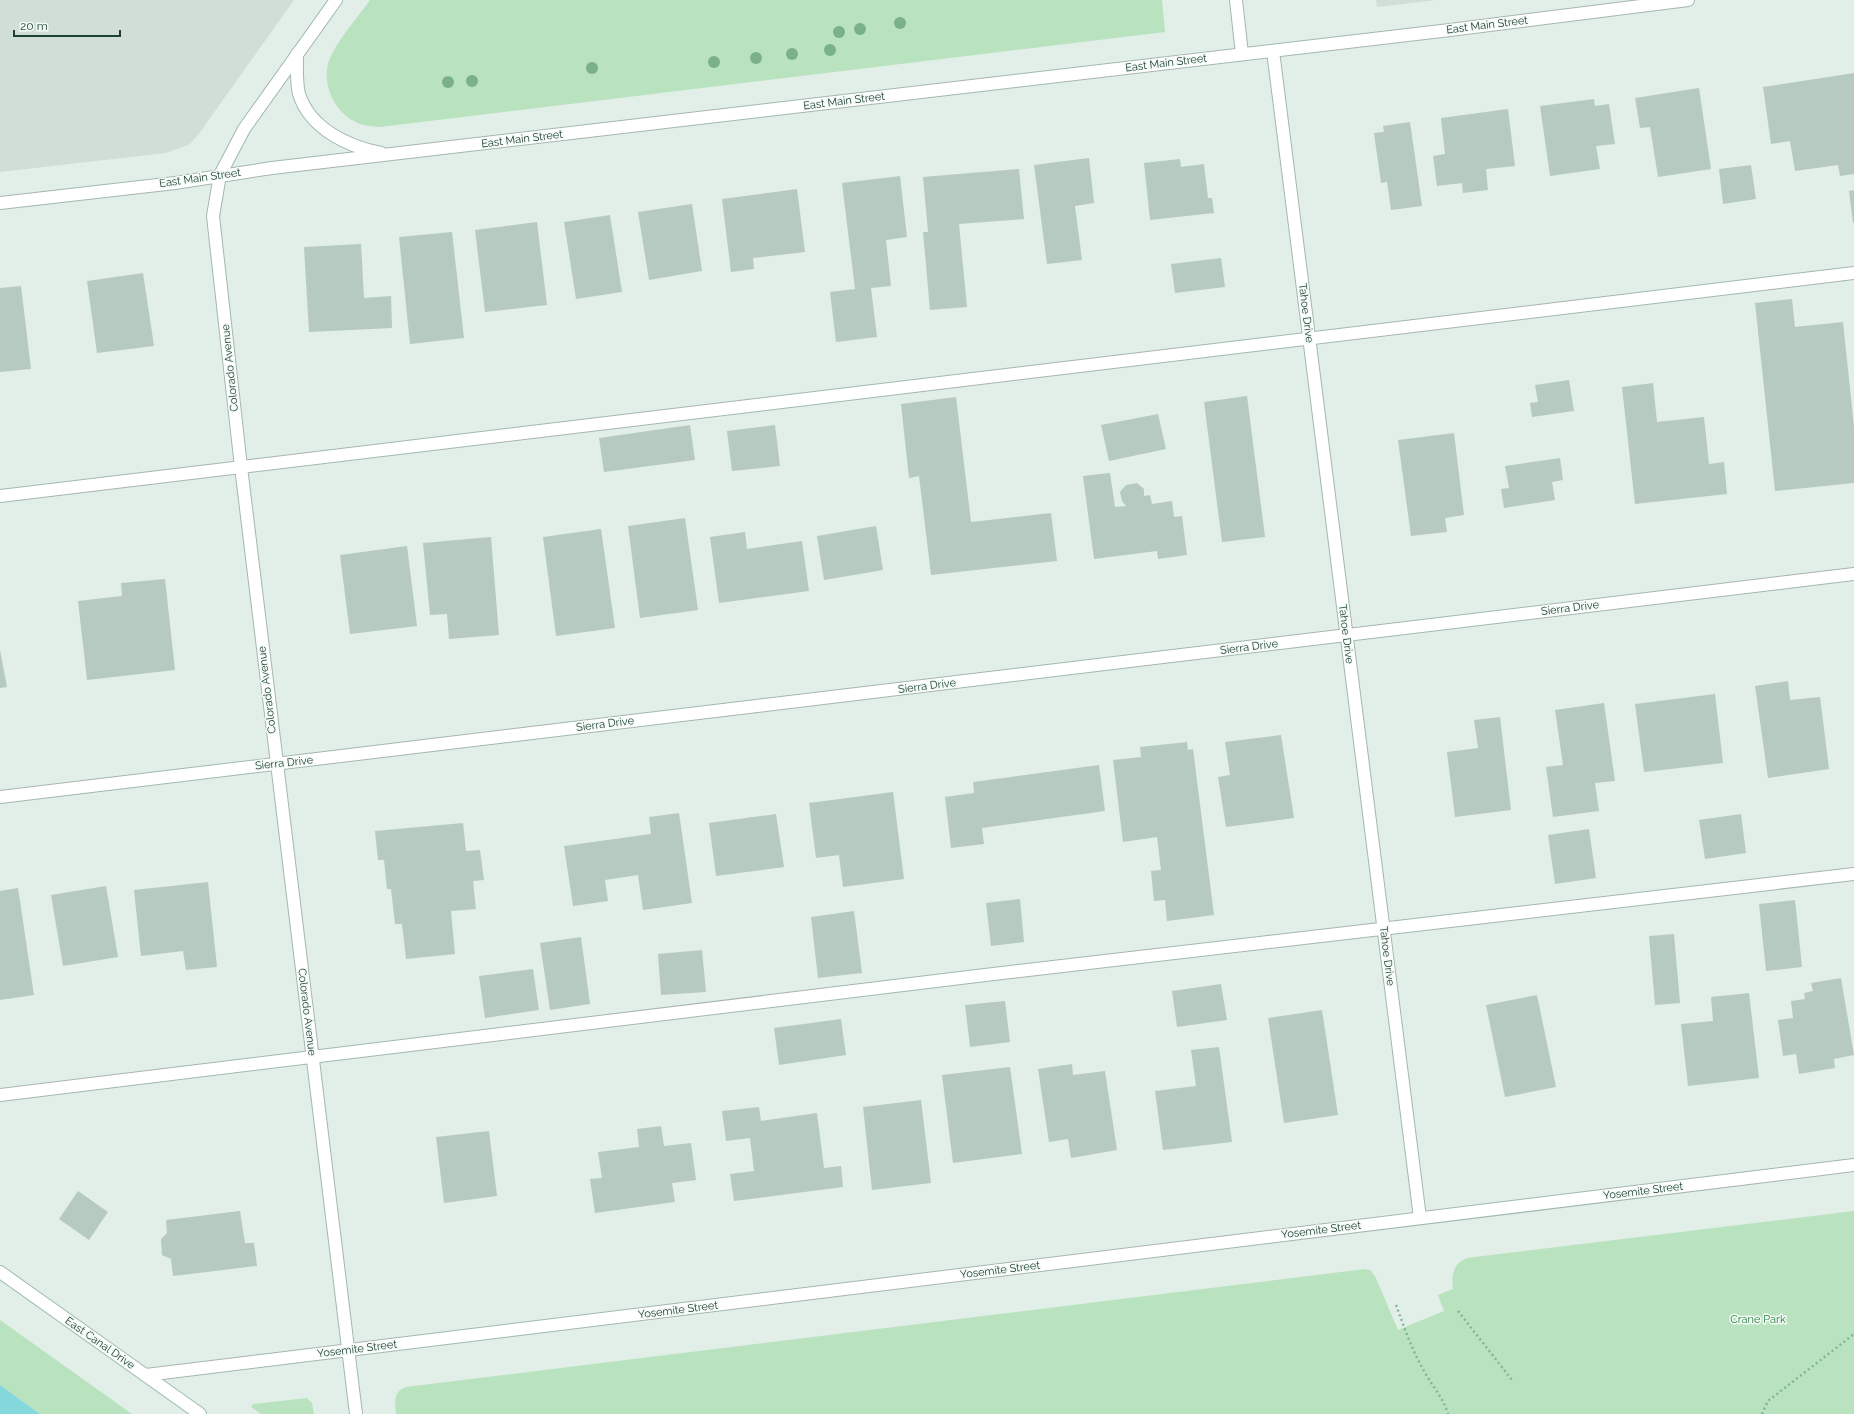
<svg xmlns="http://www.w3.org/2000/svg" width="1854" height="1414" viewBox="0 0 1854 1414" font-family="Raleway,sans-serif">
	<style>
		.built { fill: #d0ded6 }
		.green { fill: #b9e2bf }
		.water { fill: #84d7da }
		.building { fill: #b7cac0 }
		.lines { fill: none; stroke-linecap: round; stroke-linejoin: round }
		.lane-casing { stroke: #a4b7af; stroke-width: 14 }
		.street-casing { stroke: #a4b7af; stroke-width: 14 }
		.secondary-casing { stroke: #9fbcae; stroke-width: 14 }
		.path { stroke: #7fb69e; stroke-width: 2.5; stroke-dasharray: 2 3; stroke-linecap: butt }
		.lane { stroke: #fff; stroke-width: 12 }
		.street { stroke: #fff; stroke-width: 12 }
		.secondary { stroke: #fff; stroke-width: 12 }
		.tree { fill: #7ab08a }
		.labels { text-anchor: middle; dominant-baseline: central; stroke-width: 3; stroke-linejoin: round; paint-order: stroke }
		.street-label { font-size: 11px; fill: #204235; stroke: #f4faf6 }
		.park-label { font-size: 11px; fill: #247e3d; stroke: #f4faf6 }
	</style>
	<rect width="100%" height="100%" fill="#e2eee8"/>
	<path class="built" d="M0,0h294l-96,135 -8,9 -24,9 -166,19z
		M1376,0h60l-59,7z"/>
	<path class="green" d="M370,0h792l3,32 -785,95c-9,-1 -18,-1 -26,-6 -20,-10 -33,-39 -25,-60 7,-19 29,-44 41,-61z
		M1854,1211v203h-1458c-1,-11 -3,-23 10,-27l959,-118 5,1 5,6 23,54 46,-19 -6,-16 15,-6c-2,-14 0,-25 14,-31z
		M0,1320l132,94h-92l-40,-29z
		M307,1398l5,5 2,11h-53l-10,-7 2,-3z"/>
	<path class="water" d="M0,1385l40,29h-40z"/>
	<path class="building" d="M1854,73v101l-14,2 -2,-11 -43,6 -5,-30 -19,3 -8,-57z
		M1699,88l12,81 -53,8 -8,-50 -10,1 -5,-30z
		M1594,99l1,7 14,-2 6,40 -19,2 4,23 -50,7 -10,-70z
		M1508,109l7,57 -29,3 2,21 -25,3 -1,-10 -25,3 -4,-30 12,-2 -4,-36z
		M1410,122l12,84 -31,4 -4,-28 -6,1 -7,-50 10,-1 -1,-6z
		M1089,158l5,45 -19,3 7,54 -35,4 -13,-99z
		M1180,159l1,8 23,-3 4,34h4l2,15 -64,7 -6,-57z
		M1751,165l5,34 -33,5 -4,-35z
		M1019,169l5,50 -65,5 8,83 -37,3 -7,-78h5l-5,-55z
		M900,176l7,61 -21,3 5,46 -20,2 6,49 -41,5 -6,-50 25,-3 -13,-106z
		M797,189l8,63 -52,6 1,11 -23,3 -9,-73z
		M1854,190v33h-1l-4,-32z
		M692,204l10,67 -53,9 -11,-68z
		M610,215l12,77 -46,7 -12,-77z
		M537,222l10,83 -62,7 -10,-82z
		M452,232l12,106 -54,6 -11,-107z
		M361,244l3,54 27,-2 1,32 -83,4 -5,-85z
		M1221,258l4,29 -50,6 -4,-29z
		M143,273l11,73 -57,7 -10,-72z
		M21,286l10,83 -31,3v-84z
		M1792,299l3,28 48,-5 11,105v56l-79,8 -20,-188z
		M1569,380l5,31 -42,6 -2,-14 8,-1 -3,-17z
		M1653,383l4,39 47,-5 5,47 15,-2 3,32 -92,10 -13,-117z
		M1247,396l18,141 -43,5 -18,-140z
		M956,397l15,125 80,-9 6,48 -126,14 -12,-99 -10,2 -8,-74z
		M1158,414l8,35 -57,12 -8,-36z
		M690,425l5,35 -91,12 -5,-34z
		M775,425l5,41 -48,5 -5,-40z
		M1454,433l10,82 -19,3 2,14 -36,4 -13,-96z
		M1560,458l3,22 -11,2 3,18 -51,8 -3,-19 8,-1 -4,-22z
		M1110,473l5,34 11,-1 -4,-5 -2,-9 6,-7 11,-2 7,6v7l6,-1 2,9 20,-3 2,16 8,-1 5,39 -29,4 -1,-8 -63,8 -11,-83z
		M685,518l13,92 -58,8 -12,-92z
		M876,526l7,44 -59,10 -7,-44z
		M601,529l14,99 -59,8 -13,-99z
		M745,532l2,17 55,-8 7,50 -90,12 -9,-66z
		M491,537l8,98 -50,4 -2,-25 -17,1 -7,-72z
		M407,546l10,80 -67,8 -10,-79z
		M165,579l10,91 -88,10 -9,-79 44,-5 -1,-13z
		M0,650l7,37 -7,1z
		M1788,681l2,19 30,-3 9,72 -61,9 -13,-92z
		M1715,694l8,69 -79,9 -9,-68z
		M1604,703l11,78 -20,2 4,28 -46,6 -7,-50 17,-2 -8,-55z
		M1500,717l11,93 -56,7 -8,-65 31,-4 -4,-28z
		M1281,735l13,83 -68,9 -8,-50 12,-2 -5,-33z
		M1187,742l1,8 5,-1 21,166 -47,6 -2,-21 -11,1 -3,-30 10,-1 -4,-33 -34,5 -10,-82 28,-3 -1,-10z
		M1099,765l6,46 -123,17 2,16 -33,4 -6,-51 29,-4 -1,-11z
		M893,792l11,87 -61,8 -4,-32 -23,3 -7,-55z
		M679,813l13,90 -49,7 -5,-35 -33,5 3,21 -35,5 -9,-60 87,-12 -2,-17z
		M776,814l8,53 -68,9 -7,-53z
		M1741,814l5,39 -41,6 -6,-39z
		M463,823l3,28 14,-1 4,30 -11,1 3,28 -25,2 4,43 -49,5 -4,-35h-7l-4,-35h-4l-3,-29h-6l-3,-29z
		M1589,829l7,49 -41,6 -7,-49z
		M208,882l9,85 -31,3 -3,-19 -42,5 -7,-66z
		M106,886l12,71 -55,9 -12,-71z
		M18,888l16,107 -34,5v-109z
		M1020,899l4,43 -33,4 -5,-43z
		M1795,900l7,67 -36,4 -7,-67z
		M854,911l8,62 -44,5 -7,-61z
		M1674,934l6,69 -25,2 -6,-69z
		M581,937l9,67 -40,6 -10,-67z
		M702,950l4,42 -45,3 -3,-41z
		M533,969l6,41 -54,8 -6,-42z
		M1841,978l13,77 -20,4 1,9 -36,6 -3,-20 -13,2 -5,-36 15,-2 -2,-17 14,-2 -1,-6 9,-2 -2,-8z
		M1221,984l6,36 -50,7 -5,-36z
		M1749,993l10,85 -71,8 -7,-62 32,-3 -2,-24z
		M1537,995l19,92 -51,10 -19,-92z
		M1005,1001l5,41 -40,5 -5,-42z
		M1322,1010l16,105 -54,8 -16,-105z
		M841,1019l5,36 -67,10 -5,-37z
		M1219,1047l13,95 -69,8 -8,-59 41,-5 -5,-36z
		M1072,1064l1,11 32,-4 12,79 -46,8 -3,-19 -19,3 -11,-73z
		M1010,1067l12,87 -69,9 -11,-88z
		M921,1100l10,83 -59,7 -9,-83z
		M759,1107l2,14 56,-8 7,55 17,-2 2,21 -109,14 -4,-27 24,-3 -4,-33 -24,3 -4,-30z
		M661,1126l3,20 27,-3 5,37 -24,3 3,19 -80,11 -5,-34 12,-1 -4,-26 41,-5 -2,-18z
		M489,1131l8,65 -53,7 -8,-66z
		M78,1191l30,21 -19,28 -30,-21z
		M240,1211l5,32h9l3,23 -84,10 -2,-17 -9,-4 -1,-16 6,-6 -1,-13z"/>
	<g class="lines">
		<g class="lane-casing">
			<path id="lane" d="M1236,0l6,54
				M0,496l1854,-223
				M0,1095c617,-78 1236,-150 1854,-221"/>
		</g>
		<g class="street-casing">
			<path id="street" d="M336,0l-92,129 -24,46 -7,41 28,251 115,947
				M1273,51l147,1167
				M297,54c0,13 -1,28 2,40 11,35 50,53 82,59
				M0,203l175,-20 97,-15 1178,-138 238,-30
				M0,797l1854,-223
				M146,1375l1708,-210"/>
		</g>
		<g class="secondary-casing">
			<path id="secondary" d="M0,1272l200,142"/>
		</g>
		<path class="path" d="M1396,1305c8,22 16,45 28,66 8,15 19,26 24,43
			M1458,1311l54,69
			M1762,1414l6,-13 86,-67"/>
		<use href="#lane" class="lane"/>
		<use href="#street" class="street"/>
		<use href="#secondary" class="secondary"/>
	</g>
	<g class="tree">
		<circle cx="900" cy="23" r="6"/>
		<circle cx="860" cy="29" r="6"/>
		<circle cx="839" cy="32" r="6"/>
		<circle cx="830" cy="50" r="6"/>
		<circle cx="792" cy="54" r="6"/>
		<circle cx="756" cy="58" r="6"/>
		<circle cx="714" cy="62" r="6"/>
		<circle cx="592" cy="68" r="6"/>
		<circle cx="472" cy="81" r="6"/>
		<circle cx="448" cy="82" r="6"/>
	</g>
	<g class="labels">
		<g class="street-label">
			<text transform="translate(1487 25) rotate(-7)">East Main Street</text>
			<text transform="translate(1166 63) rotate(-7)">East Main Street</text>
			<text transform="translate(844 101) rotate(-7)">East Main Street</text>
			<text transform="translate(522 139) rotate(-7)">East Main Street</text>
			<text transform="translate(200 178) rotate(-8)">East Main Street</text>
			<text transform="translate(1306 313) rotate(83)">Tahoe Drive</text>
			<text transform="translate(230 368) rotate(-96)">Colorado Avenue</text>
			<text transform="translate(1570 608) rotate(-7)">Sierra Drive</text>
			<text transform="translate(1346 634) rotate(83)">Tahoe Drive</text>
			<text transform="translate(1249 647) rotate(-7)">Sierra Drive</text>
			<text transform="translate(927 686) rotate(-7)">Sierra Drive</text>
			<text transform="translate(267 690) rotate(-97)">Colorado Avenue</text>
			<text transform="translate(605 724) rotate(-7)">Sierra Drive</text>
			<text transform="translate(284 763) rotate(-6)">Sierra Drive</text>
			<text transform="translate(1387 956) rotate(83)">Tahoe Drive</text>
			<text transform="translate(307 1012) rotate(83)">Colorado Avenue</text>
			<text transform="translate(1643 1191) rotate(-7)">Yosemite Street</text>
			<text transform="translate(1321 1230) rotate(-7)">Yosemite Street</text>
			<text transform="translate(1000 1270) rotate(-7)">Yosemite Street</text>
			<text transform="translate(678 1310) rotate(-7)">Yosemite Street</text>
			<text transform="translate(100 1343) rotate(35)">East Canal Drive</text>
			<text transform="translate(357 1349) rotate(-7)">Yosemite Street</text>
		</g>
		<g class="park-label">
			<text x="1758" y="1319">Crane Park</text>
		</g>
	</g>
	<path d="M14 30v6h106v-6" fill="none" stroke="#204235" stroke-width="2"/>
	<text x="20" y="30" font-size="12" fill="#204235" stroke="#f4faf6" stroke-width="3" paint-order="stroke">20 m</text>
</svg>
